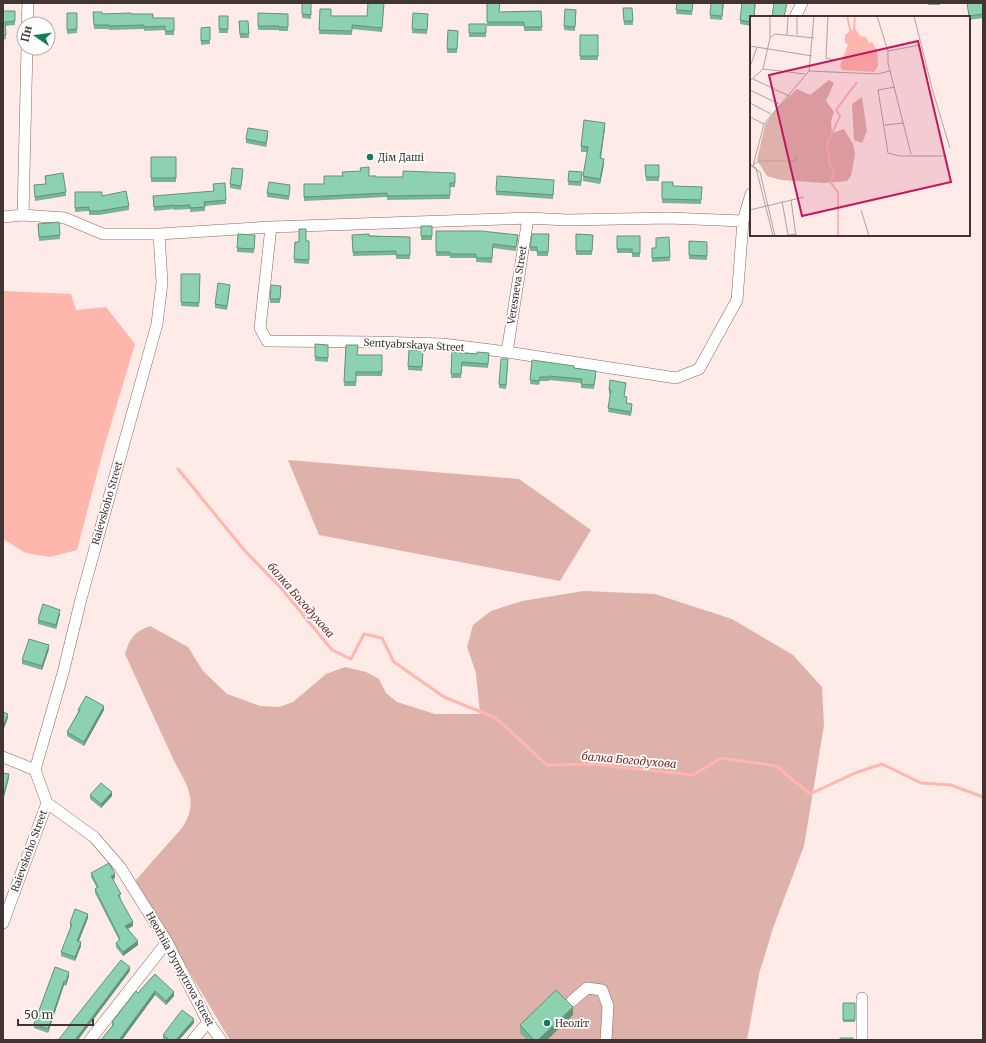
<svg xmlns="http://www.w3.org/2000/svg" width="986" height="1043" viewBox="0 0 986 1043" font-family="Merriweather,serif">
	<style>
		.green { fill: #deb1ab }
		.water { fill: #ffb6ad }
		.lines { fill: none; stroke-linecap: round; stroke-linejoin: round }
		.stream { stroke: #ffb6ad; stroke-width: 3 }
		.street-casing { stroke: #856864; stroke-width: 12 }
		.street { stroke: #fff; stroke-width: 11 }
		.wall { fill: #78b597 }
		.shaded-wall { fill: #62937b }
		.building { fill: #8cd2b0; stroke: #62937b }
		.poi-dot { fill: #147c56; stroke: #fff; stroke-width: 1.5 }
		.labels { text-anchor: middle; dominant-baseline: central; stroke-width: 3.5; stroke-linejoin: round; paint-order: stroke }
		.poi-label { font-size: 10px; fill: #413533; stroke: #fff; text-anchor: start }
		.street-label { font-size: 10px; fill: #413533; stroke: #fff }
		.water-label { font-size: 11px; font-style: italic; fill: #792622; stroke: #fff }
		.inset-river { fill: none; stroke: #ffb6ad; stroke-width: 2 }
		.inset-road { fill: none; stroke: #b2a29f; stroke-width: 1 }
		.view { fill: #c2185b; fill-opacity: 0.15; stroke: #c2185b; stroke-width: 2 }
		.inset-edge { fill: none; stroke: #413533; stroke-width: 2 }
	</style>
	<rect width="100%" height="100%" fill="#feeae7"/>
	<path class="green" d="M288,460l231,19 72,51 -31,51 -241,-46z
		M584,591l71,3 77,25 61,36 29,32 2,38 -20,121 -31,82 -14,46 -12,66h-517l-95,-159 47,-53c17,-25 6,-42 -7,-65l-50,-109c5,-16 9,-22 25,-28l38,21 15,24 24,23 33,12 19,1 14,-5 33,-28 19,-7 21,5 13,7 7,14 11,9 38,12h45l-4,-41 -9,-26 6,-22 18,-14 31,-10z"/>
	<path class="water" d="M3,291l68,3 5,16 30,-3 29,37 -32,107 -26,99 -27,7 -24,-4 -23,-14z"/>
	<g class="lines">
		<path class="stream" d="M178,469l67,82 36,37 51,62 19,9 13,-25 18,4 12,24 50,35 52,21 51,47 45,-1 101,11 28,-17 55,8 34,28 45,-21 27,-9 39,19 30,2 32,12"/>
		<g class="street-casing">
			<path id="street" d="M795,17l7,-14
				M27,24l1,-21
				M23,215l4,-167
				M3,217l20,-2 42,3 38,16h56l112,-7 257,-9 39,2 102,-2 74,3
				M271,227l-11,101 7,13 107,1 69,2 64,8 169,26 23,-9 38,-69 6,-79 8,-27
				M507,352l21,-134
				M3,757l32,13
				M35,770l28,-97 18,-74 76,-275 5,-41 -3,-49
				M35,770l12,33 47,34 26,30 47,75 41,80 13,18
				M3,923l44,-120
				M572,1001l15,-13 15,2 6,16 -2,34
				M90,1040l77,-98
				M193,1040l15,-18
				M862,1040v-42"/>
		</g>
		<use href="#street" class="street"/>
	</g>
	<path class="wall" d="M311,3v16l-9,-1v-4z
		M384,3l-2,29 -30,-3v6l-33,-1 1,-25 11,7h36z
		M487,3l13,9 41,-1 1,20h-18v-5h-37z
		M677,3h16l-1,12 -16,-1z
		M724,3l-2,17 -12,-1v-4z
		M756,3l-2,14h-3v9l-11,-2v-4z
		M928,3h12v2h-12z
		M967,3h16v15l-14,2z
		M623,8h9l1,17h-9z
		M576,10l-1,21 -11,-1v-4z
		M3,11h12v14l-10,1 1,13 -3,1z
		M93,12l9,2h29l22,4h21v17h-9v-5l-21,1v-2l-35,1v-1h-15z
		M67,13h10v20l-10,1z
		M258,13l30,1v17h-9v-1h-21z
		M413,13l15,5 -1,16 -15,-1z
		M219,16h9v17h-9z
		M239,21h9l1,17h-9z
		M469,24h17v13h-17z
		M48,26h3l-1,20h-2z
		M210,27v17l-9,1v-17z
		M448,30l10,1 -1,22h-10z
		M580,35h18v25h-18z
		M605,128l-4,30 3,6 -4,20 -17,-3v-5l4,-24h-6v-6z
		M268,135l-2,12 -20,-4v-4z
		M151,157h25v25h-25z
		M645,165h14v16h-13z
		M569,171l13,1 -1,14 -13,-1z
		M243,173l-2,17 -11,-2v-4z
		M455,173v14h-5v12l-63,1v-3l-83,4v-17h20l45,-8 7,1h27z
		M45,176l21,16v4l-31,5 -1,-16 12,-1z
		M662,182l11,4 29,1 -1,17 -39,-1z
		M554,184l-1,15 -57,-4v-4z
		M290,189l-1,11 -22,-3v-4z
		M75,192l27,4 27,10v4l-30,5h-10v-4l-14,1z
		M153,196l73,4v4l-21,2v5l-15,1v-3l-16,1v-1l-20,2z
		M38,224l22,11v4l-21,2z
		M421,226h11v14h-11z
		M436,231l82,8 -2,12 -23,-3 -1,15 -16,-1v-4h-26v-2h-14z
		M549,234l-1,22h-11v-5h-7v-4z
		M576,234l17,1 -1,20h-16z
		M255,235l-1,18 -17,-1v-4z
		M352,235l58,2v22h-14v-4l-43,1z
		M617,236h23v21h-8v-4h-15z
		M669,237l1,24 -18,1v-14h4z
		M306,241h3v23l-15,-1 1,-21z
		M689,241l18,1v18l-18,-1z
		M181,274h19l-1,33 -18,-1z
		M281,286l-1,17h-10v-4z
		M230,289l-3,21 -12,-2v-4z
		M315,344l13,1v17l-13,-1z
		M346,345l11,10h25v21h-26v10h-12z
		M452,352l25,2 12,-1 -1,15 -26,-2 -1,12h-10z
		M423,355l-1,16 -14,-1v-4z
		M532,360l42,8 22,7 -2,14 -13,-1v-5l-32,-3v1h-9l-1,4 -9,-1z
		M508,363l-2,26 -7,-1v-4z
		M626,387l-2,10 3,4v2l5,5 -1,8 -23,-4 2,-18h-1v-4z
		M60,614l-4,15 -18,-5v-4z
		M49,649l-7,21 -20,-6v-4z
		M78,710h26l-20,36 -17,-10v-4l11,-20z
		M90,795l22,1 -11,12 -11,-9z
		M91,873l24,5 -2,1 8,19h-1l13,28 -5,3 10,16 -15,11 -7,-9v-4l3,-3 -24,-47v-4l2,-1 -6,-11z
		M88,918l-9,23 2,5 -6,15 -14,-5v-4l10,-25h-1v-4z
		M55,967l14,9 -3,10 -2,-1 -16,48 -14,-5v-4z
		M155,974l19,22 -8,9 -11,-10 -33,45h-21l11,-14v-4z
		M843,1003h12v19h-12z
		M573,1015l-26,25h-20l-7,-7v-8z
		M194,1023l-15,17h-14l-2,-1v-4z"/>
	<path class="shaded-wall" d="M605,123v5l-5,35v-5z
		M268,131v4l-2,12v-4z
		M604,159v5l-4,20v-5z
		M60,610v4l-4,15v-4z
		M49,645v4l-7,21v-4z
		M104,706v4l-20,36v-4z
		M8,714v4l-5,13v-4z
		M9,774v4l-6,23v-4z
		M112,792v4l-11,12v-4z
		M115,874v4l-4,2v-4z
		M88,914v4l-11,27v-4z
		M133,922v4l-8,4v-4z
		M138,941v4l-15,11v-4z
		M81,942v4l-6,15v-4z
		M130,967v4l-52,69h-3z
		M69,972v4l-3,10v-4z
		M64,981v4l-16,48v-4z
		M155,991v4l-33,45h-3z
		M174,992v4l-8,9v-4z
		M573,1007v8l-26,25h-9z
		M194,1019v4l-15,17h-3z"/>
	<path class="building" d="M302,3h9v12l-9,-1z
		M368,3h16l-2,25 -30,-3v6l-33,-1 1,-21h11v7h36z
		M487,3h13l-1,9 42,-1 1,16h-18v-5h-37z
		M677,3h16l-1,8 -16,-1z
		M711,3h12l-1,13 -12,-1z
		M742,3h13l-1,14h-3v5l-11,-2z
		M774,3h13l-3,14h-12z
		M967,3h16v11l-14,2z
		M623,8h9l1,13h-9z
		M565,9l11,1 -1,17 -11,-1z
		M3,11h12v10l-10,1 1,13 -3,1z
		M93,12h9v2l29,-1v1h22v4h21v13h-9v-5l-21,1v-2l-35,1v-1h-15z
		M67,13h10v16l-10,1z
		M258,13l30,1v13h-9v-1h-21z
		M413,13l15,1 -1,16 -15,-1z
		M219,16h9v13h-9z
		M239,21h9l1,13h-9z
		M469,24h17v9h-17z
		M48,26h3l-1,16h-2z
		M210,27v13l-9,1v-13z
		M448,30l10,1 -1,18h-10z
		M580,35h18v21h-18z
		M584,120l21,3 -5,35 4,1 -4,20 -17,-3 5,-29 -7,-1z
		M248,128l20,3 -2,12 -20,-4z
		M151,157h25v21h-25z
		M645,165h14v12h-13z
		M369,167v9h7v1h27v-6l52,2v10h-5v12l-63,1v-3l-83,4v-13h20v-8h19l-1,-4 19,-1 -1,-3z
		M232,168l11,1 -2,17 -11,-2z
		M569,171l13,1 -1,10 -13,-1z
		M63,173l3,19 -31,5 -1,-12 12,-1 -1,-8z
		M497,176l57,4 -1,15 -57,-4z
		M269,182l21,3 -1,11 -22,-3z
		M662,182h11v4l29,1 -1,13 -39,-1z
		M225,183l1,17 -22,2 1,5 -15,1v-3l-16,1v-1l-20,2 -1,-11 61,-5 -1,-7z
		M126,191l3,15 -30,5h-10v-4l-14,1v-16h27v4z
		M59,222l1,13 -21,2 -1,-13z
		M421,226h11v10h-11z
		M299,229h7v12h3v19l-15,-1 1,-17h4z
		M436,231h45l37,4 -2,12 -23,-3 -1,14h-16v-4h-26v-2h-14z
		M238,234l17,1 -1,14 -17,-1z
		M369,234v2l41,1v18h-14v-4l-43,1 -1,-17z
		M532,234h17l-1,18h-11v-5h-7z
		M576,234l17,1 -1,16h-16z
		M617,236h23v17h-8v-4h-15z
		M669,237l1,20 -18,1v-10h4v-10z
		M689,241l18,1v14l-18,-1z
		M181,274h19l-1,29 -18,-1z
		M218,283l12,2 -3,21 -12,-2z
		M271,285l10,1 -1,13h-10z
		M315,344l13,1v13l-13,-1z
		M346,345h12l-1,10h25v17h-26v10h-12z
		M409,350l14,1 -1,16 -14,-1z
		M452,352l25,2v-2l12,1 -1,11 -26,-2 -1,12h-10z
		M501,359h7l-2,26 -7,-1z
		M532,360l42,6v2l22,3 -2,14 -13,-1 1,-5 -33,-3v1h-9l-1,4 -9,-1z
		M610,380l16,3 -2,13 3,1 -1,6 6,1 -1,8 -23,-4 3,-18h-2z
		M43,604l17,6 -4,15 -18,-5z
		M29,639l20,6 -7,21 -20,-6z
		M86,696l18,10 -20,36 -17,-10 13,-22h-2z
		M3,712l5,2 -5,13z
		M3,773l6,1 -6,23z
		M101,783l11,9 -11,12 -11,-9z
		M109,863l6,11 -4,2 10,18 -3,1 15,27 -8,4 13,15 -15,11 -7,-9 4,-4 -25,-50 3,-2 -7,-14z
		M75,909l13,5 -11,27 4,1 -6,15 -14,-5 11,-28 -2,-1z
		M121,960l9,7 -55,73h-16v-1l12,-15h-1z
		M55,967l14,5 -3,10 -2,-1 -16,48 -14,-5z
		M155,974l19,18 -8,9 -11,-10 -36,49h-18l13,-16 -2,-2 24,-31 2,2z
		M556,990l17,17 -35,33h-4l-14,-15z
		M843,1003h12v17h-12z
		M182,1010l12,9 -18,21h-6l-7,-5z
		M840,1038h13v2h-13z"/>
	<g class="poi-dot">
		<circle cx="370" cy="157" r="4"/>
		<circle cx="547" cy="1023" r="4"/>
	</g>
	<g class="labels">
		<g class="poi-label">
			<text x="378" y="157">Дім Даші</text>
			<text x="555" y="1023">Неоліт</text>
		</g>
		<g class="street-label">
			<text transform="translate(517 285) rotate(-81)">Veresneva Street</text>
			<text transform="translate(414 345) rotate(3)">Sentyabrskaya Street</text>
			<text transform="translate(107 503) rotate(-74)">Raievskoho Street</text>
			<text transform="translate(29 851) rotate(-70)">Raievskoho Street</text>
			<text transform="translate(180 969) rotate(61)">Heorhiia Dymytrova Street</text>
		</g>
		<g class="water-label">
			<text transform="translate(301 600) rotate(49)">балка Богодухова</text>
			<text transform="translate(629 760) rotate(5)">балка Богодухова</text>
		</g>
	</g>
	<g transform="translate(750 16)">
		<rect width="220" height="220" fill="#feeae7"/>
		<path d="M79,64l5,3 -8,18 8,11 -3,9 1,12 12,-4 9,15 2,10 -4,22 -4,5 -23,2 -43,-3 -14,-4 -10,-16 8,-35 11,-16 21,-20 13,6zM112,81l5,34 -5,12 -8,-3 -2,-36z" fill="#deb1ab"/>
		<path d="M105,12l5,8 6,1 3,6 3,-1 5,8 1,16 -4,6 -32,-2 -2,-4 8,-22 -3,-1v-8z" fill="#ffb6ad"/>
		<path class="inset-river" d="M97,0l4,17M104,13l1,-13M88,220v-44l-7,-9 3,-14 -4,-4 -3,-21 13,-28 -4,-6 21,-28"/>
		<path class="inset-road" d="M24,0h20M78,0l-2,42 8,2M127,0l11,35v12l23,91M164,0l19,76 17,56M37,19l1,-18M47,19v-19M20,22l5,-4 39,4M0,30l62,10M138,35l32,-6M0,51l7,-20M13,53l42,5M59,55l68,3 13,-3M59,55l5,-55M3,63l36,17M0,65l13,-12 7,-31v-22M145,71l-17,3 10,63 12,3h46M0,74l29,14M0,87l21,11M0,101l14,7M135,109l19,-2M0,148l6,4 17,68M4,148l6,-3h35l2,-4 -3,-2M0,149l10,7 15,64M3,150l11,-42 45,-53M41,184l5,36M32,185l6,34 8,-1M0,194l54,-13M111,194l8,26"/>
		<path class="view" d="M168,25l33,141 -149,34 -33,-141z"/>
		<rect width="220" height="220" class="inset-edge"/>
	</g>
	<rect width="986" height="1043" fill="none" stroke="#413533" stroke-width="8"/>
	<g transform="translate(36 36) rotate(283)"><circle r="19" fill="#ffffff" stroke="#b3aead"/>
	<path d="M0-3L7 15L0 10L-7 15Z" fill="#147c56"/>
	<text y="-6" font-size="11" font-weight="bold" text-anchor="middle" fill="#413533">Пн</text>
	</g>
	<path d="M18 1019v6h75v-6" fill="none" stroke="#413533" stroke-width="2"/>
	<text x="24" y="1019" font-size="12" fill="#413533" stroke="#ffffff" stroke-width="3" paint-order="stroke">50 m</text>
</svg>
